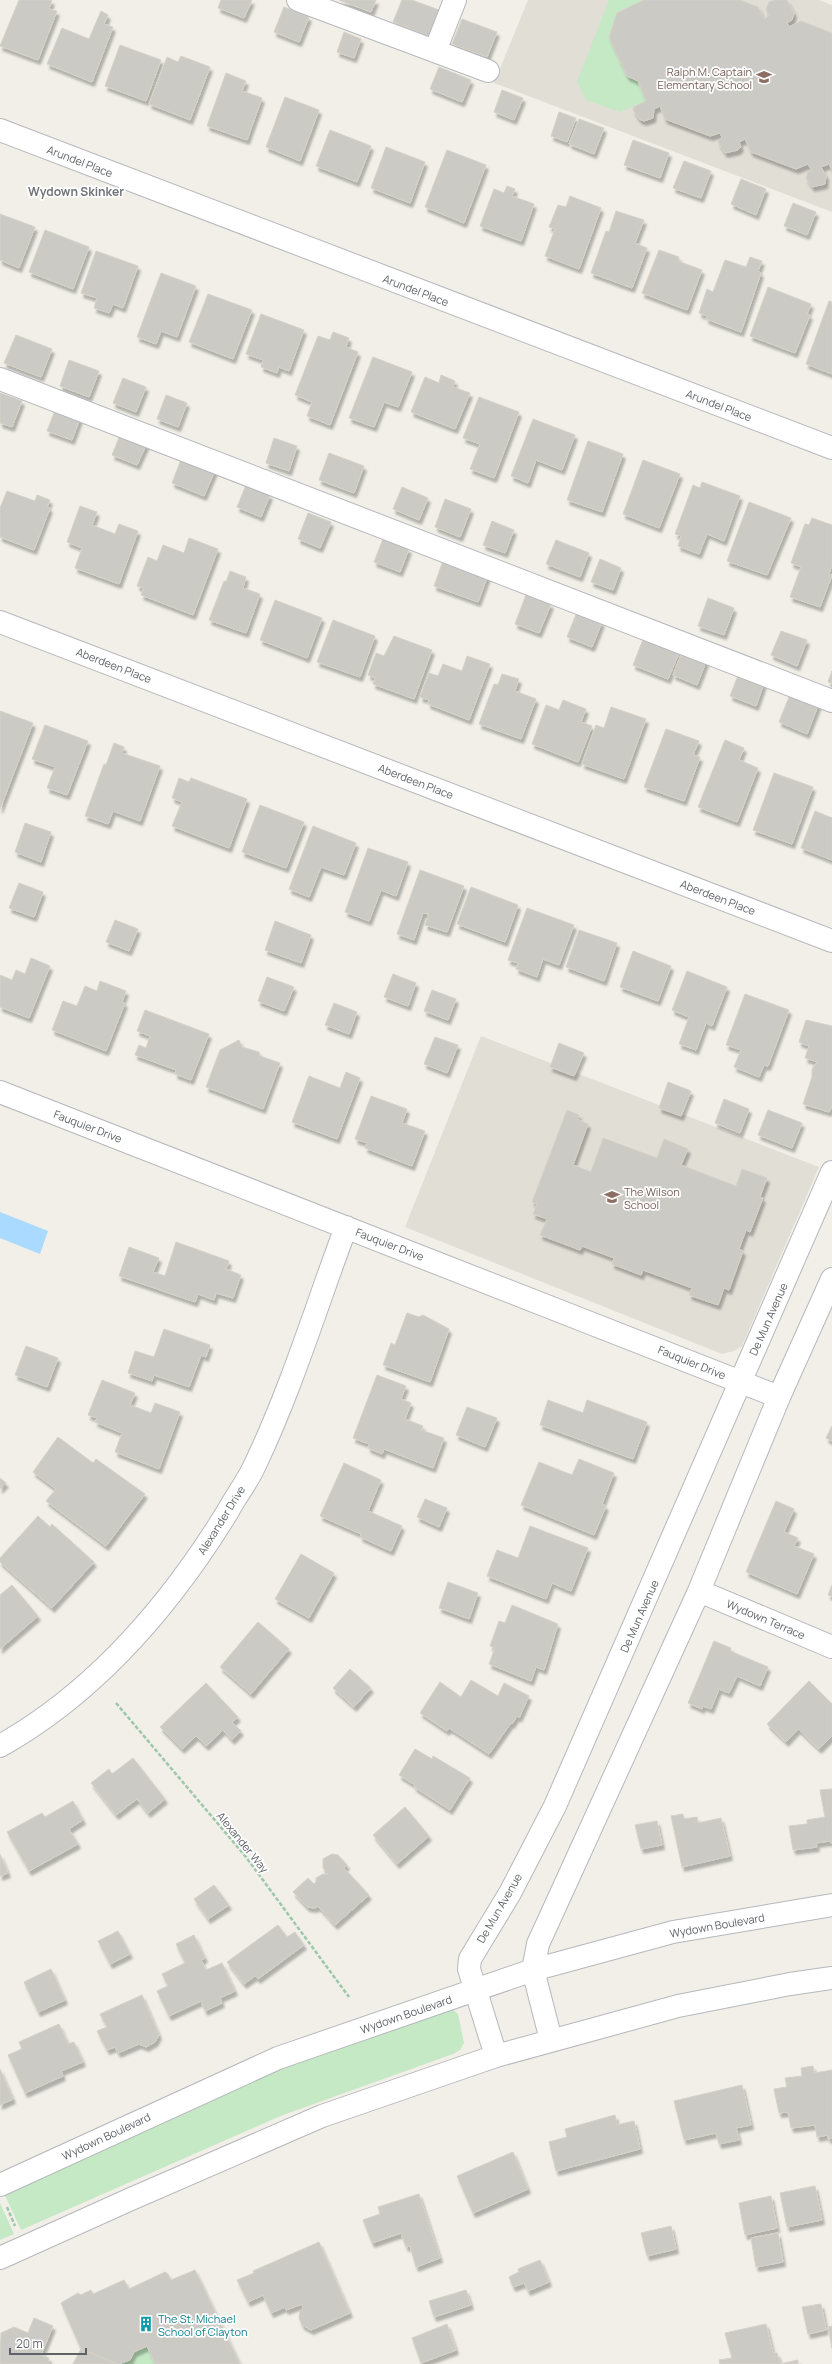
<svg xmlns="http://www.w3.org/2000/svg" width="832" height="2364" viewBox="0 0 832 2364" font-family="Manrope,sans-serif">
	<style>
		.education { fill: #e1ded6 }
		.green { fill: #c5e8c5 }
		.water { fill: #aadaff }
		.building { fill: #cccac5; stroke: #d6d1c6; filter: url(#shadow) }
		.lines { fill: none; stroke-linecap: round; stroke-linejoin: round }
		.minor-casing { stroke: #b5b8bc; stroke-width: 24 }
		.path { stroke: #9cc7a9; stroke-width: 2.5; stroke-dasharray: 4 2; stroke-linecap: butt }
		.minor { stroke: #fff; stroke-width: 22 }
		.labels { text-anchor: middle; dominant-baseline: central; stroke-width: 3.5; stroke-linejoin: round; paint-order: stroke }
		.education-label { font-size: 11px; fill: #785e54; stroke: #fff; text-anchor: end }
		.street-label { font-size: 11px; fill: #5f6368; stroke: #fff }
		.culture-label { font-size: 11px; fill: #0d838f; stroke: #fff; text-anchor: start }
		.neighbourhood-label { font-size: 12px; font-weight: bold; fill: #70757a; stroke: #fff }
	</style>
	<defs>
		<filter id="shadow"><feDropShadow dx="2.5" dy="4.5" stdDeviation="1" flood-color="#0004"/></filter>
	</defs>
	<rect width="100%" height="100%" fill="#f1efe8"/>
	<path class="education" d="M528,0h291l13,5v207l-338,-129z
		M481,1036l338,131 -77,179 -8,5 -12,3 -317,-127z"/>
	<path class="green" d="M609,0h35l-27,13 -8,24 18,39 11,5 8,20 -26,11 -34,-12 -9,-18z
		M452,2009l6,5 6,29 -4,7 -7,4 -170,61 -262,115 -18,-39 272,-122z
		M0,2203l14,31 -14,6z
		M147,2346l8,18h-35l10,-4 4,-8z"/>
	<path class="water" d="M0,1212l48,19 -8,23 -40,-16z"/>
	<path class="building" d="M19,0h33l-3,9 8,2 -19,49 -38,-14z
		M221,0h31l-8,18 -26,-10z
		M339,0h37l-5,12z
		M402,0h10l27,10 -10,26 -36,-14z
		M644,0h96l18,7 6,12 5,-3 -3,-7 3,-7 6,-2h12l7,13 -2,7 -5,3 2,4 12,-6 31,12v137l-3,-6 -8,3 5,9 -1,8 -13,3 -6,-9 2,-6 4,-1 -4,-7 -12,5 -45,-17 -6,-13 -6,3 2,5 -3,3 -13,3 -6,-9 -1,-3 4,-4 -2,-4 -10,3 -45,-17 -5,-13 -6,3 -1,9 -9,3 -5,-2 -6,-9 1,-3 12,-6 -8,-20 -11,-5 -18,-39 8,-24z
		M284,7l25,10 -10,25 -25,-10z
		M101,11l7,4 -4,9 9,3 -21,55 -45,-18 15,-36 27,11z
		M462,19l35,13 -10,25 -35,-13z
		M344,32l17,7 -7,19 -17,-6z
		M120,45l41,15 -15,41 -41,-15z
		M181,56l29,11 -20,53 -41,-16 18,-47 11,5z
		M439,67l32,13 -9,22 -32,-13z
		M226,73l20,8 -4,10 20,7 -15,42 -40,-14z
		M502,90l21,8 -9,22 -20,-8z
		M285,97l34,13 -19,51 -34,-14z
		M559,112l17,6 -9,24 -16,-6z
		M579,119l25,9 -10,26 -25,-10z
		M330,130l41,16 -14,36 -41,-16z
		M633,140l36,13 -9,25 -36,-13z
		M386,147l39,15 -15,41 -39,-15z
		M447,150l39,15 -22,58 -39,-16z
		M684,161l27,10 -10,27 -28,-10z
		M741,179l25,10 -10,26 -25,-11z
		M507,186l8,3 -3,7 22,8 -13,37 -41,-15 14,-37 10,4z
		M570,196l31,12 -22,61 -34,-13 10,-27 -6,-2 9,-22 8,2z
		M793,203l23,9 -9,23 -23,-9z
		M616,211l28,9 -9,23 12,5 -15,40 -41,-15 15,-42 3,1z
		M0,214l35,13 -16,41 -19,-8z
		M45,230l44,17 -16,42 -44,-17z
		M659,250l20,7 -1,4 24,9 -15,40 -45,-17z
		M96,251l42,15 -15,42 -10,-4 -4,9 -15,-5 3,-10 -16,-5z
		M750,257l12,4 -4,10 3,2 -20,59 -35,-13 1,-3 -8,-3 8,-24 6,3 12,-32 21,7z
		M161,273l35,13 -19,51 -16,-6 -5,13 -19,-7z
		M768,287l43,17 -4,10 3,1 -15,38 -45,-17z
		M208,294l44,16 -19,49 -44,-17z
		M829,301l3,1v72l-26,-10z
		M261,314l43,16 -15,41 -10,-4 -2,6 -16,-6 2,-7 -17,-6z
		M333,332l16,6 -3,9 12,5 -28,73 -23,-9 5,-14 -17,-7 23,-59 12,4z
		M16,335l36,14 -11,28 -37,-14z
		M373,357l39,15 -14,35 -14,-5 -10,25 -25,-9z
		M69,360l30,11 -10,26 -29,-11z
		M441,375l14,6 -2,6 17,6 -15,36 -44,-17 14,-35 14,6z
		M123,378l23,9 -10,25 -23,-9z
		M0,393l22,8 -10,26 -12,-4z
		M166,395l21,8 -9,24 -21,-8z
		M479,397l40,15 -25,66 -24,-9 10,-25 -17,-6z
		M56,408l24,10 -8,22 -25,-9z
		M533,419l42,16 -13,35 -26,-10 -8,23 -17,-7z
		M121,433l26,10 -10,22 -25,-10z
		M274,438l23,8 -8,25 -23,-8z
		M588,441l35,13 -21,58 -35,-12z
		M329,453l35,13 -10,27 -35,-13z
		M182,457l33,13 -11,26 -32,-13z
		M643,460l37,14 -21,54 -36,-14z
		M702,482l38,14 -16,45 -17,-7 -8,20 -21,-8 3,-10 -6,-2 18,-49 7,3z
		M246,485l24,10 -9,22 -24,-10z
		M402,487l26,11 -9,22 -26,-11z
		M7,491l28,10 2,-6 13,5 -3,7 3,1 -16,42 -34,-13v-29z
		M445,499l26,10 -11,28 -25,-10z
		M749,502l42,16 -24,57 -40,-14z
		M80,506l17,6 -5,13 23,9 4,-10 19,7 -19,53 -44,-16 7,-20 -15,-6z
		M308,513l23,9 -11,26 -22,-9z
		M812,518l20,7v40l-3,9 3,1 -12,32 -30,-10 11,-30 -10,-4 14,-39 4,1z
		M492,521l22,9 -9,23 -22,-8z
		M189,538l29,11 -25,66 -52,-20 3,-7 -7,-2 11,-29 9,4 6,-16 21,8z
		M383,539l26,10 -9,23 -26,-10z
		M556,540l33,13 -9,24 -34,-13z
		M444,558l44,17 -10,27 -44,-16z
		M600,559l21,9 -8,22 -22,-8z
		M230,571l16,6 -3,11 17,6 -14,39 -37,-13 15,-39 2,1z
		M526,595l25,9 -12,29 -24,-9z
		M708,598l26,10 -10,27 -26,-9z
		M275,600l47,18 -15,40 -47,-18z
		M577,612l25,10 -10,25 -25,-10z
		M333,620l42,16 -15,41 -43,-15z
		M781,631l26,9 -10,26 -26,-11z
		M394,636l38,14 -18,49 -41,-15 2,-6 -7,-3 8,-22 8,3z
		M644,637l36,14 -12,28 -35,-14z
		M683,650l24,9 -10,26 -24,-10z
		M467,656l23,8 -21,56 -41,-16 1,-4 -9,-3 9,-24 9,3 5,-12 19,7z
		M832,671v12l-4,-1z
		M739,673l25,10 -8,23 -26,-10z
		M502,674l17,5 -4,12 21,8 -15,40 -42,-15 15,-40 4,1z
		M791,692l28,11 -12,31 -28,-12z
		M563,700l23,9 -5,13 11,4 -14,36 -46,-18 14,-39 13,5z
		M611,707l35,12 -22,60 -42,-15 14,-39 8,3z
		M0,711l33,12 -33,86z
		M45,725l43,16 -21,54 -20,-7 8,-21 -23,-8z
		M666,729l33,12 -6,14 7,2 -16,44 -40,-14z
		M725,740l19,8 -5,12 19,8 -21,54 -39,-15z
		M114,743l10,4 -2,6 38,13 -20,55 -27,-10 -5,13 -23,-8 19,-52 2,1z
		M774,773l39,14 -21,57 -39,-14z
		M179,778l10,4 2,-4 56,21 -18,49 -57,-22 10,-24 -10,-4z
		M260,805l44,17 -18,46 -44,-16z
		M815,811l17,7v42l-31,-12z
		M25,823l26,9 -10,30 -26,-10z
		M313,826l43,17 -12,32 -23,-8 -12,30 -20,-8z
		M368,848l40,14 -12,34 -15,-6 -12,31 -24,-9z
		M420,870l44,16 -17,46 -22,-7 4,-11 -6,-1 -9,27 -17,-6z
		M19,883l24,9 -9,25 -25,-9z
		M471,887l47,18 -13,37 -48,-18z
		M527,908l47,17 -15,40 -16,-6 -6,18 -21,-8 2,-6 -10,-3z
		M115,920l23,9 -9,22 -23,-9z
		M275,921l36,14 -10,28 -36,-13z
		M579,930l38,13 -13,38 -38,-14z
		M633,951l38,15 -13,35 -38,-14z
		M31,958l19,8 -21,52 -29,-11v-32l12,5 4,-10 9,4z
		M687,971l40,16 -15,39 -6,-3 -10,27 -17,-6 10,-27 -17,-7z
		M393,974l23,9 -8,23 -24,-9z
		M267,977l27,10 -10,24 -26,-10z
		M100,981l26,10 -4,11 3,1 -19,48 -54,-21 11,-29 14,5 8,-20 12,5z
		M432,990l24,9 -8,21 -24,-9z
		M745,994l44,16 -21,56 -4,-1 -5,12 -25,-10 7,-17 -15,-5z
		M334,1003l23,9 -8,22 -24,-9z
		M145,1010l64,24 -18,46 -16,-6 1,-4 -41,-15 4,-10 7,3 4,-12 -13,-5z
		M806,1020l26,6v80l-3,6 -26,-8 9,-27v-8l5,-7 -12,-4 4,-12 -10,-4z
		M435,1037l23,8 -11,28 -23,-9z
		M239,1040l3,7 17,5 1,4 20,7 -17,46 -57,-22 14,-37z
		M559,1043l25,10 -10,23 -24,-9z
		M346,1072l14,6 -23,61 -45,-17 17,-46 31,12z
		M668,1082l23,9 -10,25 -22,-8z
		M371,1096l36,13 -5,14 23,8 -13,35 -47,-18 2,-5 -12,-4z
		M724,1099l25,10 -9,24 -25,-10z
		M567,1110l12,5 -2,4 11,5 -15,41 18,7 12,-34 54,20 7,-19 24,10 -7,16 55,21 6,-17 25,9 -7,19 3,1 -13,34 -4,-2 -7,19 4,2 -14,39 -5,-2 -6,17 -29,-10 3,-7 -49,-18 -2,5 -29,-11 2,-6 -32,-12 -2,4 -40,-15 7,-16 -14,-5 4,-10 -5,-2z
		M768,1110l34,13 -10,25 -34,-13z
		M176,1242l53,19 -3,8 15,6 -8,23 -17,-5 -2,7 -16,-6 -3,8 -76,-26 10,-29 30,11 -6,14 12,4z
		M407,1313l12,4 4,-2 26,14 -19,53 -47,-17 8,-22 4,2z
		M164,1329l46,16 -4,12 -5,-2 -12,32 -35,-12 -2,6 -24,-8 7,-22 19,6z
		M26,1346l32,12 -11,29 -32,-12z
		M377,1375l29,11 -5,13 10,4 -6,16 18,7 -2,4 23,8 -11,30 -49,-19 -2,5 -14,-6 1,-4 -16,-6z
		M102,1380l33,13 -5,12 21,8 4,-10 25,9 -21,57 -44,-17 7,-19 -27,-11 2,-4 -9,-3z
		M548,1400l35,13 4,-13 60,22 -14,37 -93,-34z
		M467,1407l30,11 -12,29 -29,-12z
		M832,1426v15l-6,-3z
		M58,1437l35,26 3,-4 49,35 -39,52 -60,-45 10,-12 -23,-17z
		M579,1459l35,14 -12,31 4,2 -12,29 -73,-30 18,-43 33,13z
		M344,1463l37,17 -13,31 34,15 -11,25 -31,-14 1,-3 -41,-18z
		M0,1478l6,5 -6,6z
		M425,1499l22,9 -8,19 -22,-10z
		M776,1501l18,8 -10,23 14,6 -4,8 20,8 -17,40 -51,-22z
		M38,1516l12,11 2,-3 42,38 -42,46 -52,-46v-4z
		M530,1526l58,22 -17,43 -19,-8 -6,16 -59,-23 10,-26 21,8z
		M301,1554l33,19 -25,45 -34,-19z
		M448,1582l30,11 -9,26 -30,-11z
		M12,1585l26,31 -38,33v-54z
		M832,1585v11l-4,-1z
		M512,1605l46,19 -14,46 -8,-3 -5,14 -42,-17 6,-16 -5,-2 9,-25 6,2z
		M258,1622l31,27 -38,45 -31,-27z
		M714,1641l17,7 -1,3 38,16 -8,19 -23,-10 -8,17 -10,-4 -8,20 -8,-3 -1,3 -14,-6z
		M350,1669l21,19 -17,19 -21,-19z
		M471,1680l27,16 6,-13 25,13 -10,22 -2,-2 -5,8 -1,-1 -22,31 -40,-26 -2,3 -27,-18 20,-31 21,15z
		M809,1681l23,23v32l-13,13 -21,-20 -12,13 -19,-18z
		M206,1683l32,34 -6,5 9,9 -9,9 -9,-10 -17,16 -10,-10 -14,13 -22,-22z
		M415,1749l17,10 1,-3 37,22 -20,32 -36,-23 1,-2 -16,-10z
		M133,1758l32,41 -17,14 -11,-14 -21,16 -25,-32 18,-14 3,5z
		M832,1789v55l-2,-3 -14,2 1,4 -24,3 -4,-24 18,-2v-4l18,-3 -5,-27z
		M73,1801l10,19 -14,9 9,15 -49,27 -22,-39 35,-19 3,4z
		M405,1807l24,29 -32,28 -24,-29z
		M683,1814l1,5 13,-2 1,6 23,-5 9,38 -48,11 -11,-51z
		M657,1821l5,24 -21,4 -6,-24z
		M0,1854l8,19 -8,3z
		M332,1854l6,1 9,10 -3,3 25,27 -34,30 -17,-19 -3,2 -8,-1 -14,-15 15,-14 6,6 2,-2v-4l7,-4h4l1,-1 -5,-5v-9z
		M214,1885l15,20 -21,14 -14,-20z
		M278,1925l9,12 8,-5 9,13 -46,34 -3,-3 -11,8 -17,-22z
		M118,1931l12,23 -20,10 -12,-23z
		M194,1935l11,23 -4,2 5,10 16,-7 13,28 -15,7 2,5 -17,8 -4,-10 -32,15 -12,-25 11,-5 -6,-12 23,-11 -9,-19z
		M51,1969l14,31 -27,12 -14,-30z
		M142,1995l17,40 -4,7 -9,5 -7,-3 -21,9 -3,-6 -8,3 -10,-19 10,-4 -7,-13z
		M59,2024l9,20 6,-2 9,20 -22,9 2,5 -38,17 -17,-38 14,-6 -3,-7z
		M813,2066l1,7 18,-3v68l-4,1v-4l-11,2 -2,-12 -24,3 -3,-16 -9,1 -5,-24 13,-2 -2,-9 17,-2 -1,-8z
		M0,2069l13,30 -13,6z
		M742,2085l9,40 -15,3 3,12 -20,4 -3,-11 -32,7 -10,-39z
		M615,2115l2,10 17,-4 6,28 -84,22 -7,-29 18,-5 -2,-8z
		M513,2152l15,37 -55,24 -16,-37z
		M815,2186l7,34 -35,7 -7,-34z
		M419,2194l21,64 -24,9 -6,-21 -4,1 -5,-14 -29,10 -9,-23 17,-6 -2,-7z
		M771,2196l6,32 -32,7 -6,-32z
		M671,2226l5,23 -29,7 -6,-23z
		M778,2233l5,29 -27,5 -5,-29z
		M319,2242l31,71 -39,17 -9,-5 -3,-7 1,-7 3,-3 -1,-4 -16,6 -1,-3 -14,6 -8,-18 -15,7 -11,-22 17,-7 -1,-2z
		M540,2260l9,22 -21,9 -4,-8 -11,4 -4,-10 10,-5 -1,-3z
		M195,2270l45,94h-85l-8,-18 -13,6 -4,8 -12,4 -37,-15 -20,-46 17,-10 3,2 10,-5 2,4 31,-14 5,9 36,-17 3,2 3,6z
		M466,2290l5,15 -37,12 -5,-16z
		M821,2304l5,26 -18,4 -6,-27z
		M34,2318l19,8 -12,29 8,3 -1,5 2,1h-50l1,-31 13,-6 14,6z
		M447,2324l9,26 -35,13 -9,-25z
		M766,2324l7,29h4l3,11 18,-4v4h-78l-1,-4 13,-2 -7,-25z
		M832,2326v22l-4,-21z
		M81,2349l37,15h-45z"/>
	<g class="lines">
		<g class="minor-casing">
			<path id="minor" d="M298,0l190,71
				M435,51l20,-51
				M0,130l832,318
				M0,379l832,322
				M0,622l832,319
				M0,1092l779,305
				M699,1591l133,56
				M0,1746c96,-54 171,-142 228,-235 8,-15 19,-29 26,-44 37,-77 62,-160 92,-240
				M551,2040l-18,-70 5,-26 161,-353 80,-194 53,-118
				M496,2056l-27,-87 1,-10 40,-66 45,-87 277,-634
				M0,2185l278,-127 255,-88 140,-38 159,-27
				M0,2258l131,-59 191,-83 174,-60 182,-50 112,-22 42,-6"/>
		</g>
		<path class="path" d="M116,1703l130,154 103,140
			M7,2207l8,19"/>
		<use href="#minor" class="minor"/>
	</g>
	<defs>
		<g id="school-bare" transform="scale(1.2)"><path d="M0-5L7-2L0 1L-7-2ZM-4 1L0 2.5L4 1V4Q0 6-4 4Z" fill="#8d6e63" stroke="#fff" stroke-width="2.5" paint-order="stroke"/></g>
		<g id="building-bare" transform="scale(1.2)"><path d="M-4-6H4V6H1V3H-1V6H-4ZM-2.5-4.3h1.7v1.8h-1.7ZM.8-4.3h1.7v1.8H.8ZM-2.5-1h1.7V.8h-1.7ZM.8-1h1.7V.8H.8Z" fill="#0f9aa8" stroke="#fff" stroke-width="2.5" paint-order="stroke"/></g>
	</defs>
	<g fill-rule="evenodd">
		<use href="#school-bare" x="764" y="77"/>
		<use href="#school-bare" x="612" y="1197"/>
		<use href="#building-bare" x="146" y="2324"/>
	</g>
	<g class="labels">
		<g class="education-label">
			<text x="752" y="71">Ralph M. Captain<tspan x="752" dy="13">Elementary School</tspan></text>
			<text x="624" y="1191" text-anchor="start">The Wilson<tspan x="624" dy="13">School</tspan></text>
		</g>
		<g class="street-label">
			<text transform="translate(80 161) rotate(21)">Arundel Place</text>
			<text transform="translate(416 290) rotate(21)">Arundel Place</text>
			<text transform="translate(719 405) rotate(21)">Arundel Place</text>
			<text transform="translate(114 665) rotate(21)">Aberdeen Place</text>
			<text transform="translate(416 781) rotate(21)">Aberdeen Place</text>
			<text transform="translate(718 897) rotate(21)">Aberdeen Place</text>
			<text transform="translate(88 1126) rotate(21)">Fauquier Drive</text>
			<text transform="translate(390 1244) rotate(21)">Fauquier Drive</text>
			<text transform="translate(768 1319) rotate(-66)">De Mun Avenue</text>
			<text transform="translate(692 1362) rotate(22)">Fauquier Drive</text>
			<text transform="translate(221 1520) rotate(-58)">Alexander Drive</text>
			<text transform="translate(639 1616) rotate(-66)">De Mun Avenue</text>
			<text transform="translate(766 1619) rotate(23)">Wydown Terrace</text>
			<text transform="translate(243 1842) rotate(51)">Alexander Way</text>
			<text transform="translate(499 1908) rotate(-60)">De Mun Avenue</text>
			<text transform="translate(717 1925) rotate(-10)">Wydown Boulevard</text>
			<text transform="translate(406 2014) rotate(-19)">Wydown Boulevard</text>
			<text transform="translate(106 2136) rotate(-25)">Wydown Boulevard</text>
		</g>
		<g class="culture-label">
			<text x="158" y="2318">The St. Michael<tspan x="158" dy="13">School of Clayton</tspan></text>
		</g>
		<g class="neighbourhood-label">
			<text x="76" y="191">Wydown Skinker</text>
		</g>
	</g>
	<path d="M10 2348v6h76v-6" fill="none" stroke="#5f6368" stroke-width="2"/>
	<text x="16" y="2348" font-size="12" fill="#5f6368" stroke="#ffffff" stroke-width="3" paint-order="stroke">20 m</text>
</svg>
